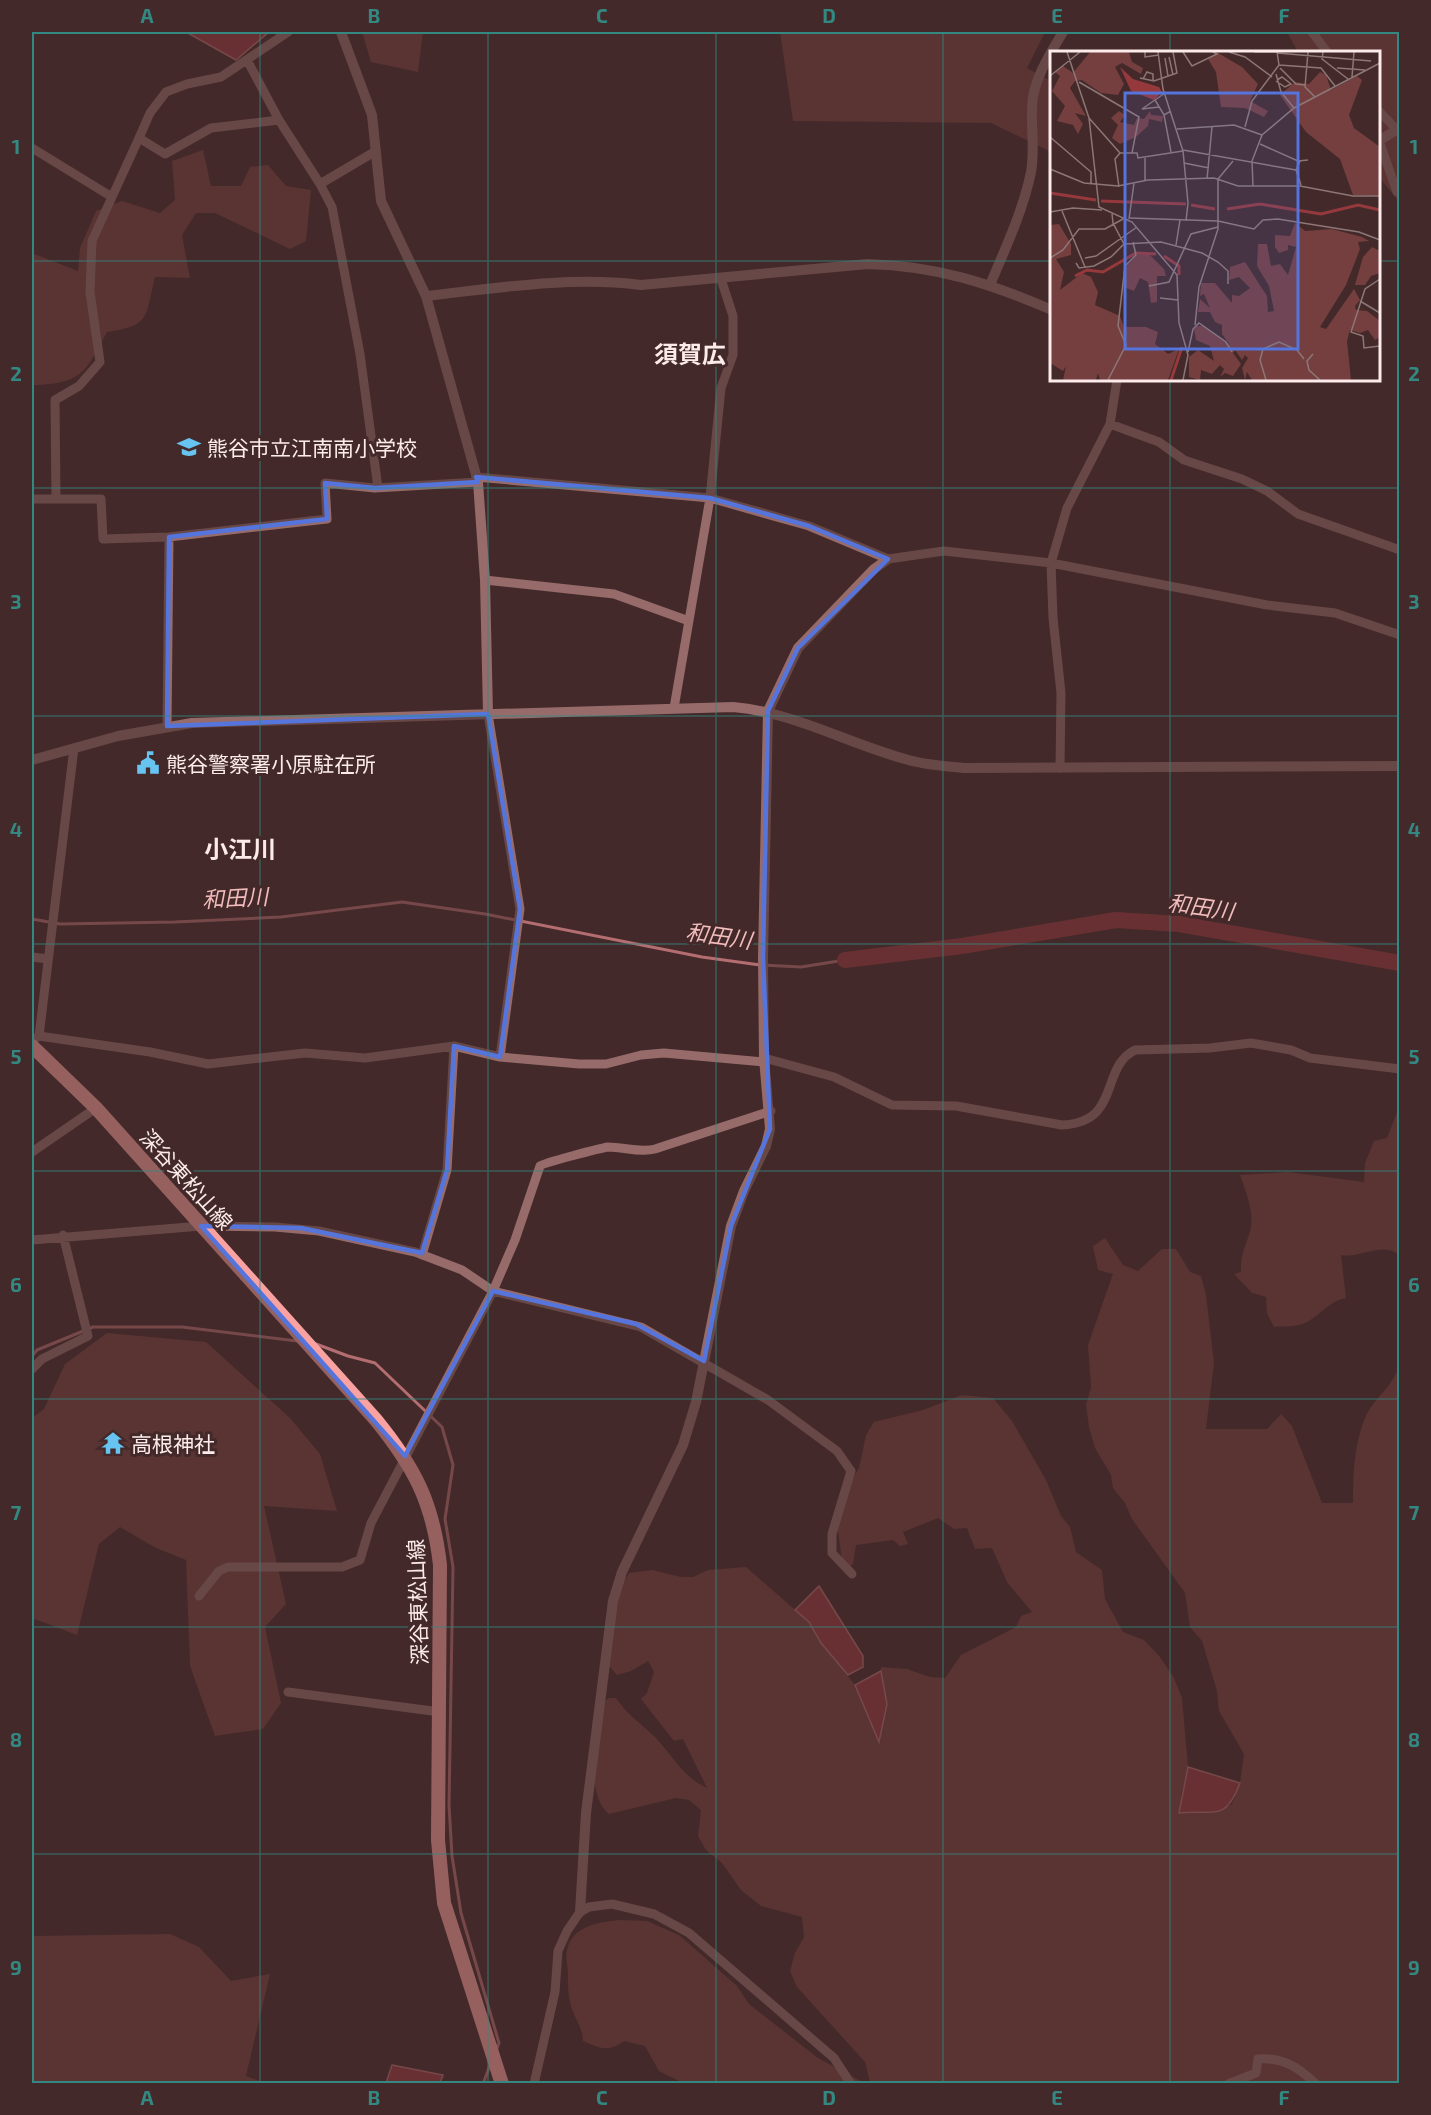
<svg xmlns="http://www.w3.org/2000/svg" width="1431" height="2115" viewBox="0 0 1431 2115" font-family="'Exo 2','Noto Sans JP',sans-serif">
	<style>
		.green { fill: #753f3f }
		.water { fill: #95393d; stroke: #b46e71; stroke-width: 1.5 }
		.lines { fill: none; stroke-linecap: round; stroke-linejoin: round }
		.stream { stroke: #b46e71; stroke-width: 3 }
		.river { stroke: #95393d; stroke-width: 16 }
		.minor { stroke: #966b6a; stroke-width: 9 }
		.tertiary { stroke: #966b6a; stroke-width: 10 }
		.primary { stroke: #faa2a1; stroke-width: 14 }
		.marked { fill: none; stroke: #5575dc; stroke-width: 4.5; stroke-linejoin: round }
		.grid { fill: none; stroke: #338881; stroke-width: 1.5; stroke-opacity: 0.55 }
		.labels { text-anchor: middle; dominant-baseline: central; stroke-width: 6; stroke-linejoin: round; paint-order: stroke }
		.poi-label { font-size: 21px; fill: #fcebea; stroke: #432929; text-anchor: start }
		.street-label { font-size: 21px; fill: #fcebea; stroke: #432929 }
		.water-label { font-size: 22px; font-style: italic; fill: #f1bcbb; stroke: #432929 }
		.quarter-label { font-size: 24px; font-weight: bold; fill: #fcebea; stroke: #432929 }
		.inset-river { fill: none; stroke: #95393d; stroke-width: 3 }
		.inset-road { fill: none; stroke: #8d7776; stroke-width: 1.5 }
		.view { fill: #5575dc; fill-opacity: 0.15; stroke: #5575dc; stroke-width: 3 }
		.inset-edge { fill: none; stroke: #fcebea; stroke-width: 3 }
		.neatline { fill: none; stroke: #338881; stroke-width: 2 }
		.grid-label { font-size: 20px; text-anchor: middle; font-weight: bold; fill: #338881 }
	</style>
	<rect width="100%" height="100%" fill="#432929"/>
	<path class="green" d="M362,32h61l-5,40 -47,-10z
		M780,32h265l-18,36 24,13v71l-60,-29 -198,-2z
		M1287,32h112v170l-20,-25 -1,-125h-80z
		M203,150l8,36h30l9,-19 18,-2 18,21 25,4 -5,51 -16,8 -75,-36h-19l-14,22 8,43 -35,-1c-10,40 -4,49 -48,55 -22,41 -25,52 -75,53v-132l46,18 2,-23 16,-37 26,-10 38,12 15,-13 -3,-39z
		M1399,1095v160c-17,-14 -39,4 -58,0l5,43c-19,3 -29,23 -47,27 -8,2 -18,1 -25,2l-7,-14 -1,-16 -14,-4 -18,-19 7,-2c-1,-17 5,-26 9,-41 5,-19 -4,-38 -10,-56l48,-3 76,10 1,-19 9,-22 13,-3 11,-28z
		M1105,1238l18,27 15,6 24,-22h14l14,23 11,4 5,19 8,68 -8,66h61l14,-15 11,12 30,77h31c0,-28 1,-60 13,-87 9,-20 31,-32 33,-54v721h-531l2,-1 -5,-20 -68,-75 -7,-16 5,-18 9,-16 -2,-20 -41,-11 -20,-16 -19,-27 -16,-13 -8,-14 3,-26 -12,-10 -13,-2 -67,16c-26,-21 -11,-82 -8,-111l8,-5h7c13,19 25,25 40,40 17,18 27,39 51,50l-24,-49 -9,2 -33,-42 6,-6 7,-21 -6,-11 -17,10 -14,4 -8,-9 7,-71 13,-22 23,-3 29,7h12l15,-7 38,-3 63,55 12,21 34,42 24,56 2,-74 26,2 23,8 15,1 16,-23 55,-28 5,-11 11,-4 -25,-30 -15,-34 -17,1 -8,-21 -13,1 -16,-11 -35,14 5,12 -8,2 -7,-6 -37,5 -3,19 -4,3 -7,-6 -7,-52 24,-41 7,-33 8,-13 49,-12 39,-15 31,3 19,23 34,59 15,36 9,11 6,25 26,18 3,29 18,33 21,8 16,17 14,21 8,20 6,69 -7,30 13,14 22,2 16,-9 8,-21 4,-29 -25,-43 -2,-20 -15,-50 -12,-14 -5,-34 -53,-74 -7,-16 -12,-15 -2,-13 -16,-27 -6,-21 -3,-22 5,-18 -3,-42 25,-71 -15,-4 -5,-24z
		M107,1333l99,9 84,76 30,36 17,57 -73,-5 22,98 -21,23 16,76 -18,26 -48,7 -25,-70 -4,-106 -30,-12 -36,-21 -21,17 -22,91 -45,-17v-200l12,-9 21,-45z
		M619,1920l28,1 32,14 58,51 12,18 69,54 46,25h-181l-24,-12 -14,-25 -21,-5c-15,12 -25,7 -41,0 -1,-16 -8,-21 -12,-35 -3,-11 -3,-21 -3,-33 0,-7 -3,-16 -1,-23 5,-24 32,-28 52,-30z
		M170,1934l29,13 32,34 39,-7 -24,102 19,7h-233v-147z"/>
	<path class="water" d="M186,32h83l-33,28z
		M819,1586l44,70v11l-15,8 -27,-32 -12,-21 -14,-12z
		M881,1671l6,33 -8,38 -24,-57z
		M1188,1767l52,16c-15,40 -25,26 -61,30z
		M392,2065l51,10 -3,8h-54z"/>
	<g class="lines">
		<path class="stream" d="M32,919l28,5 115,-2 106,-5 121,-15 83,12 217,43 58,8 41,2 44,-7
			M316,1344l32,12 27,7 67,64 11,38 -8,54 8,48 -4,238 3,51 9,57 38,130 -3,8
			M32,1356l5,-6 56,-23h89l115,14
			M483,2084l7,-19"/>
		<path class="river" d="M845,960l117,-14 154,-26 63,4 221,39"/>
		<path class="minor" d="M1312,32l15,20
			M247,60l32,60 41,64 56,-33
			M1378,110l19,20
			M279,120l-68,8 -46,26 -26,-16 11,-25 16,-21 21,-8 34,-7 67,-45
			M1379,141l18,51h3
			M32,148l80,49 -20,44 -2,51 10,70 -21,24 -24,14 1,99
			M320,184l12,23 28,147 18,134
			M112,197l27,-59
			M1110,424l49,18 25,18 58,19 25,12 31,23 102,36
			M476,477l234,21 99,28 79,33 56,-8 107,12 216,42 68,8 65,22
			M32,499h69l2,40 66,-2 158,-18 -2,-36 50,5 103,-6
			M485,580l129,14 75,27
			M674,708l36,-210 11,-110 12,-33v-39l-12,-37
			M488,714l32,195 -20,148
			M167,726l2,-189
			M1060,768l1,-75 -8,-75 -2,-55 16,-55 43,-84 7,-44
			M32,957l16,2
			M39,1036l111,16 58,12 97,-11 60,5 89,-12 46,11 79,7h27l35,-9 23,-2 101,9
			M36,1038l3,-2 35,-288
			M764,1058l70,19 58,28 64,1 106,19c60,-3 37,-57 73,-75l75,-2 41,-5 40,7 19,8 90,11
			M32,1152l64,-44
			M32,1240l169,-14 74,1 44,4 96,21 47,18 31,21 148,36 127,73 69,51 14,20 -19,63v19l20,21
			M422,1255l25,-85 7,-124
			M32,1369l10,-10 46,-23 -25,-101
			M199,1596l20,-25 9,-4h114l18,-7 11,-37 122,-232 22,-51 25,-74c3,-3 61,-18 68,-19 16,0 32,6 47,2l116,-38
			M288,1692l152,20
			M534,2084l21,-92 3,-41 9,-20 13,-19 9,-5 23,-3 42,10 35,19 145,125 17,26
			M1228,2084l28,-11 2,-14c25,-2 40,8 58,25"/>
		<path class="tertiary" d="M341,32l31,83 9,86 45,95 52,186 7,98 3,134
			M1378,141l22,-13
			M990,285c15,-36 33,-74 41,-113 4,-22 0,-42 1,-64 0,-27 18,-54 31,-76
			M426,296c72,-8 143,-20 215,-11l227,-21c69,2 121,19 184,46
			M32,760l86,-24 74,-13 541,-16c60,5 114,36 172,52 19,6 39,7 59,9l436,-2
			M580,1912l6,-99 27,-212 9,-29 61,-127 13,-43 35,-176 13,-35 22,-45 4,-17 -6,-71 -1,-101 5,-246 30,-63 76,-79 14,-10"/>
		<path class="primary" d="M32,1046l64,62 280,312c39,48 57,83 64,145l-2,275 6,63 58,181"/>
	</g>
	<path d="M0 0H1431V2115H0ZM476,477l234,21 99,28 79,33 -90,89 -30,63 -5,246 7,172 -39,97 -27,135 -68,-37 -143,-33 -88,165 -204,-230 100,2 121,25 25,-83 7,-124 46,11 20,-148 -32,-195 -321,12 2,-189 158,-18 -2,-36 50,5 103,-6z" fill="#432929" fill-opacity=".55" fill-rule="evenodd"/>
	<path class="marked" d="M476,477l234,21 99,28 79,33 -90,89 -30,63 -5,246 7,172 -39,97 -27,135 -68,-37 -143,-33 -88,165 -204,-230 100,2 121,25 25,-83 7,-124 46,11 20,-148 -32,-195 -321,12 2,-189 158,-18 -2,-36 50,5 103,-6z"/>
	<path class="grid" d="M260,32v2052M488,32v2052M716,32v2052M943,32v2052M1170,32v20M32,261h1020M1378,261h22M1170,380v1704M32,488h1368M32,716h1368M32,944h1368M32,1171h1368M32,1399h1368M32,1627h1368M32,1854h1368"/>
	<defs>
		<g id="school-bare" transform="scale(1.8)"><path d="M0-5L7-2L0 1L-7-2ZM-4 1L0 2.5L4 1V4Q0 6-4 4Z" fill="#67c4f0" stroke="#432929" stroke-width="2.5" paint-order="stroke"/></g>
		<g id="civic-bare" transform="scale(1.8)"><path d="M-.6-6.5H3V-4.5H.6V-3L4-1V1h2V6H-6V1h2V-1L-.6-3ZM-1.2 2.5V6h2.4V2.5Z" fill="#67c4f0" stroke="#432929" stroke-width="2.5" paint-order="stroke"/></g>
		<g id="temple-bare" transform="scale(1.8)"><path d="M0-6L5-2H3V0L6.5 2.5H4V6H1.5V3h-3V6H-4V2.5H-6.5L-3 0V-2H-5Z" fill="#67c4f0" stroke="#432929" stroke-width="2.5" paint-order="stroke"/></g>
	</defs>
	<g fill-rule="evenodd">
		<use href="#school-bare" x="189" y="447"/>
		<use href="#civic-bare" x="148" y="763"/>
		<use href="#temple-bare" x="113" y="1443"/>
	</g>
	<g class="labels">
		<g class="poi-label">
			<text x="207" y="447">熊谷市立江南南小学校</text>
			<text x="166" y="763">熊谷警察署小原駐在所</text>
			<text x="131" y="1443">高根神社</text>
		</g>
		<g class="street-label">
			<text transform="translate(187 1179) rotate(48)">深谷東松山線</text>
			<text transform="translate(417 1602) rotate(-92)">深谷東松山線</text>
		</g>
		<g class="water-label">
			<text transform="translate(235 897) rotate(-3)">和田川</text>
			<text transform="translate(1201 906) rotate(8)">和田川</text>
			<text transform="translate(719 935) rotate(8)">和田川</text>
		</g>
		<g class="quarter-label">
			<text x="690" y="353">須賀広</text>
			<text x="240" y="848">小江川</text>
		</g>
	</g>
	<g transform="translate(1050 51)">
		<rect width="330" height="330" fill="#432929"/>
		<path d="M40,1h39l3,10 11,6 -2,6 -19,-11 -7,4 9,17 -6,11 -17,-2 -19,-13 -7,1 -5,7 16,28 -11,-3 8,11 -5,10 -5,-9 -16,-4 8,-15 -13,-15 8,-15 -5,-4 8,-6 10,7zM168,2l24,14 16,17 -8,17 18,10 -4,6 -19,-9 -24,-1 -5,-35 -8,-13zM270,21l6,3 5,15 26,-14 5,4 -13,35 5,13 26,19v49l-27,-1 -13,-36 -34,-27 -26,-37 15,-13 14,2zM69,60l6,4 -5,7 14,3 3,-7 7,1 6,-8 1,4 12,1 -1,6 -13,-3 -1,7 -12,11 -16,7 -8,-6 6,-13 -7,-7zM245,172l10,8 27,-2 30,8 7,4 -11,1 2,7 -14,36 -26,42 6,2 28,-40 6,11 -5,6 1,4 11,1 13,10v16l-5,3 -7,-10 -8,3 -10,-3 -3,11 4,39h-99l-5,-8 -2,8 -3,-12 6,-10 -3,-3 -3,5 -7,-10 -2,3 8,11 -8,12 -8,-3 -5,4 4,-8 -4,-4 -8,9 -11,-4 -1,10 -11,-3v-20l9,-7 16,11 -4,-15 -14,-6 -2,-11 3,-3h6l27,19 -8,-11v-9l-7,-3 -5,-10h-12l2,-13 10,9 -6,-14 -4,2 1,-13h14l17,20v-8l7,1 11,-8 -11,-11 -10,3 1,-13 15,-5 22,34 1,16 6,-1 -5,-25 -12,-20 1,-22h9l4,22 9,-2 8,11 8,-28 -8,-2v5l-9,3 -4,-6v-12l15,1zM9,173l12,20v11l-15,4 8,13 -4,18 22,-17 9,4 7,15 -3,13 25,11 4,11h22l12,5 -3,12 13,10 11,-5 -11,31h-68l-2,-7 -2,7h-33l3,-14 -3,5 -13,-8v-138zM322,196l8,4v22l-9,3 -6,9h-10l8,-28zM88,203l12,1 14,14 2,7h-9v26l-6,1 -3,-21 -8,-4 -6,13 -10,-4 2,-20z" fill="#753f3f"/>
		<path d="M70,16l13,12 26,8 3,5 -8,8 -23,-9z" fill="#95393d"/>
		<path class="inset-river" d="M0,142l46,7M51,150l85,3M141,154l24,4M177,158l33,-5 61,10 37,-9 22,5M114,205l15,10v9M25,225l12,-6 16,2 33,-19 20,1M121,329l11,-33"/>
		<path class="inset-road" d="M17,1l22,66 10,89 33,15 45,53 2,48 9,32 -5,25M95,1v5l14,-2M108,1l5,37 20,62 5,52 -2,18M133,1l9,14 25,-12 -4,-2M179,1l16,5 27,20M258,1l-3,35 10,10M273,1l-1,7 26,20M227,2l94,8M119,6l4,18M115,7l3,18M229,14l42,3 14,18M230,17l16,16 9,1M287,17l28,2M226,23l5,18 13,16M0,25l30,-24M302,26l2,-25M90,27l14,3 23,-8 -4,-21M93,28l4,-7 6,2v7M226,30l9,6 6,-3 -9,-7 -5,3M29,31l60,35 -7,36M105,49l9,15 7,-4M109,56l-17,2 23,-16M114,64l7,37M39,67l31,35h17l1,5 45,-7M195,76l7,-26 27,-36 -2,-13h-23M127,78l57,-4 28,10M0,86l41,35v11M210,93l38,17 10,-1M133,99l113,20M250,110l-4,9 5,15M134,112l25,5M0,118l34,14 34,3 30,-6 66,-2 24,8h62l53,10h27M157,128l5,-52M95,130v-23M203,135l-1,-25 10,-26 32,-27 86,-45M69,136l-4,-28 5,-6M12,160l23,56M0,161l23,-4 29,2M62,163l1,9 11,21M80,167l88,3M79,168l5,-36M168,170l36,8 9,-9 15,-1 81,13 21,8M126,194l4,-25M0,207l13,-8 16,-21h26l18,-10M35,207l11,-2 41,-29M26,212l3,5 15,-2 17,-9 13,-13 37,-2 41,11 16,9 10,9v13M330,228l-15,10 -14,43 12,4 1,12 16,-2M99,235l20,-4 22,-48 27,-7M110,247l18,2M310,250l20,12M145,274l4,-38 19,-58v-50l15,-18M138,301l5,-23 6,-6 27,19 6,10M263,303l-6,7 2,9 11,10M58,329l18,-35 -8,-19 7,-60 11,-11 -3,-13M216,329l-6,-20 3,-11 16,-7 18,8 7,9"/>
		<path class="view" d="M75,42h173v256h-173z"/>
		<rect width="330" height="330" class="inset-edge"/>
	</g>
	<rect width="1431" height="2115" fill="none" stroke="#432929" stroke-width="66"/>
	<rect x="33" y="33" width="1365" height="2049" class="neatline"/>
	<g class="grid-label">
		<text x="147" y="23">A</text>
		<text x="374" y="23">B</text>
		<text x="602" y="23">C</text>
		<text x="829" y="23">D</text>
		<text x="1057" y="23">E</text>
		<text x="1284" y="23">F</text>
		<text x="16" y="154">1</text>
		<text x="1414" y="154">1</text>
		<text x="16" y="381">2</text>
		<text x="1414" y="381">2</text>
		<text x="16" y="609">3</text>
		<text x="1414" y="609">3</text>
		<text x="16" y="837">4</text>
		<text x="1414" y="837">4</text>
		<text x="16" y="1064">5</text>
		<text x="1414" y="1064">5</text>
		<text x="16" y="1292">6</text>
		<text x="1414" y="1292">6</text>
		<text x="16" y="1520">7</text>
		<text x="1414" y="1520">7</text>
		<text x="16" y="1747">8</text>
		<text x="1414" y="1747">8</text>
		<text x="16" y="1975">9</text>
		<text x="1414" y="1975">9</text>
		<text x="147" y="2105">A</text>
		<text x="374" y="2105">B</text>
		<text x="602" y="2105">C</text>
		<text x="829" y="2105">D</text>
		<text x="1057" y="2105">E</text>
		<text x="1284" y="2105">F</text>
	</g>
</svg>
